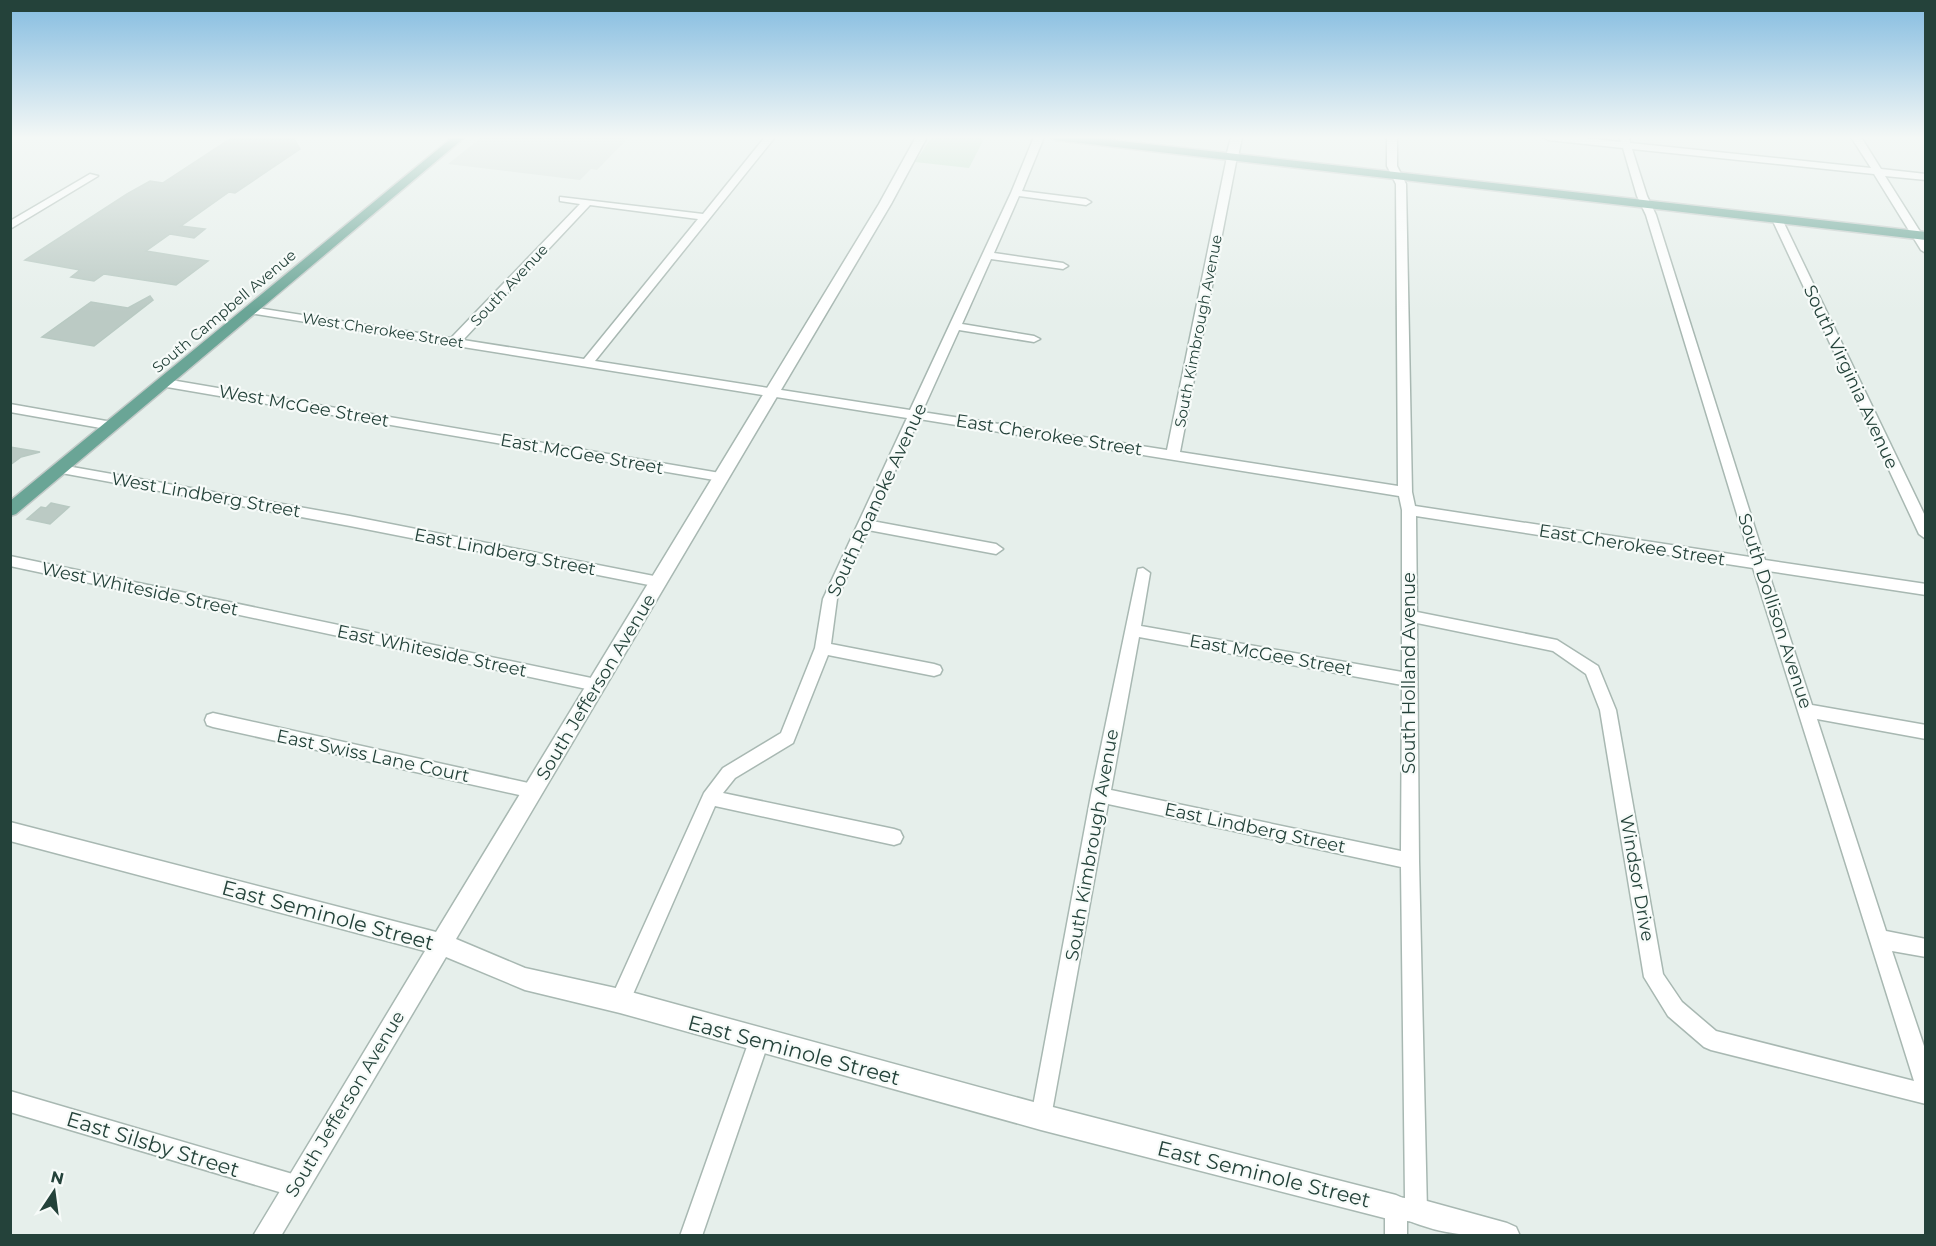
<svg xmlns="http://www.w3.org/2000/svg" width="1936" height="1246" viewBox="0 0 1936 1246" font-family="Montserrat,sans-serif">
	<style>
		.built { fill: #d4dfda }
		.green { fill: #bfe0c8 }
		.building { fill: #bbcac4; stroke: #b8c9c2; stroke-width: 1.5 }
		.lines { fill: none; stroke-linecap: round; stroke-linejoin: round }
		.minor-casing { stroke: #a8b8b2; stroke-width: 3 }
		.tertiary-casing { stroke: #a8b8b2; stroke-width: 3 }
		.secondary-casing { stroke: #a4bbb3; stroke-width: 3 }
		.primary-casing { stroke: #c2cac8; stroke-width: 3 }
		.minor { fill: #fff; fill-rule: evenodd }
		.tertiary { fill: #fff; fill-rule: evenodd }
		.secondary { fill: #fff; fill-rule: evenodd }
		.primary { fill: #6aa596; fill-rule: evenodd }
		.labels { text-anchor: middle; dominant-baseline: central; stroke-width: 4.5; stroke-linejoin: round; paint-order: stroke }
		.far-street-label { font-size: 15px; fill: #24423a; stroke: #f7fbf9 }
		.street-label { font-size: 18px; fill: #24423a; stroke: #f7fbf9 }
		.near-street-label { font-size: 21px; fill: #24423a; stroke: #f7fbf9 }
	</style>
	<rect width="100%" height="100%" fill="#e6efeb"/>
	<path class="built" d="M482,137h147l-32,33 -6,-1 -11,11 -132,-16z"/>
	<path class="green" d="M932,137h53l-16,31 -54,-6z"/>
	<path class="building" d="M233,137h60l7,12 -65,44 -6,-1 -48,34 24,3 -11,9 -24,-4 -24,17 62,10 -32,24 -72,-11 -10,7 -23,-4 9,-7 -55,-10 102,-66 23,-13 13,2z
		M150,296l3,4 -59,46 -52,-9 49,-35 37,6z
		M10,447l30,5 -19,5 -11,8z
		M51,503l18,4 -19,17 -23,-5 14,-12 5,1z"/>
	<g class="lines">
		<g class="minor-casing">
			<path id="minor" d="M765,137h10l-180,224 315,49 101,-217 23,-56h10l-22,54 64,8 5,3 -5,3 -67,-9 -25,57 69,10 5,3 -5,3 -72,-10 -29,65 72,12 6,3 -6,3 -75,-12 -37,82 245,38 60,-293 5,-3 5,3 -57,295 218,34 -2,-302 -9,-18v-29h10v29l9,18 6,308 3,14 335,51 -104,-342 -9,-19 -14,-48 -75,-8 -5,-3h32l46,5 -2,-5h10l1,6 241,25 -20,-31h10l20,32 45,5v6l-41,-4 41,65v12l-5,-3 -47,-76 -242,-25 15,47 9,19 109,345 161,24v11l-158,-24 44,134 114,20v14l-109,-20 69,212 40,8v18l-34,-6 34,101v52l-215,-54 -7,-3 -36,-31 -24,-39 -44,-267 -14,-36 -33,-23 -136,-28 2,238 8,350 -3,8 -8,3 -9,-1v15h-22v-28l3,-8 8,-3 9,1 -4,-331 -293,-63 -57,313 -3,7 -7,3 -7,-3 -3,-7 60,-322 47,-226 5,-1 7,5 -9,53 261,46v-162l-3,-14 -480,-77 -47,102 124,23 7,5 -7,5 -128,-24 -31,69 -6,45 103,20 6,2 2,4 -2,4 -6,2 -106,-21 -35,88 -58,35 -12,15 171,36 6,2 3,6 -3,6 -6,2 -179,-39 -88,202 -7,3 -7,-3 -3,-7 3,-7 91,-201 19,-25 58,-35 34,-85 8,-49 84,-181 -657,-105 -6,-3 6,-3 201,31 129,-134 -20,-3v-4l143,17zM590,205l108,14 -114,140 -121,-19zM1416,516l337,52 161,513 -198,-50 -34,-29 -19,-28 -47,-264 -18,-44 -41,-26 -140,-28zM1139,637l263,48 -1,166 -290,-61z
				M90,174l8,2 -88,53v-8z
				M1777,216l5,3 144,299v21l-7,-5 -147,-315z
				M165,379l555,94 7,4 -7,4 -559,-95v-6z
				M10,404l102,18 6,4 -6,4 -102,-18z
				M61,465l289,51 309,61 7,5 -7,5 -309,-61 -294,-54 -2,-3z
				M10,556l586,123 6,2 2,4 -2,4 -6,2 -586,-125z
				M213,713l320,71 6,2 3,5 -3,5 -6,2 -320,-71 -6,-2 -2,-5 2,-5z
				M759,1031l7,3 3,7 -67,195h-22l69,-195 3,-7z
				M10,1091l286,84 8,3 3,8 -3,8 -8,3 -286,-85z"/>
		</g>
		<g class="tertiary-casing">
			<path id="tertiary" d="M916,137h11l-36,67 -435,735 69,29 95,21 421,115 355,91 9,4 2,3 9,-4 91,25 9,4 4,9c-43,0 -72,1 -113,-16l-2,-3 -9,4 -355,-91 -421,-117 -95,-23 -79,-33 -165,279h-28l172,-285 -415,-110v-19l426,110 443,-728z"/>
		</g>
		<g class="secondary-casing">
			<path id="secondary" d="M1231,137h11l-4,20 -6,3 -6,-3z"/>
		</g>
		<g class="primary-casing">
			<path id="primary" d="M453,137h12l-449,377 -6,2v-15z
				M1050,137h35l841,95v8l-871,-100z"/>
		</g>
		<use href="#minor" class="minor"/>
		<use href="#tertiary" class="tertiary"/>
		<use href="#secondary" class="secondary"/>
		<use href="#primary" class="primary"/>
	</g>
	<linearGradient id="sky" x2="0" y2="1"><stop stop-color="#84bce0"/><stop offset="0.44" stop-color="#f4f8f6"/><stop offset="1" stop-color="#f4f8f6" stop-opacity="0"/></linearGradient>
	<rect width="1936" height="312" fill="url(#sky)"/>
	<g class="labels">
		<g class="far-street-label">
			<text transform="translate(509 285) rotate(-47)">South Avenue</text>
			<text transform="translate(224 311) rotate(-40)">South Campbell Avenue</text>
			<text transform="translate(383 330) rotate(9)">West Cherokee Street</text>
			<text transform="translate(1198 331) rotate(-79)">South Kimbrough Avenue</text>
		</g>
		<g class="street-label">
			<text transform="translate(1851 377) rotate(65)">South Virginia Avenue</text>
			<text transform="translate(304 406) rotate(10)">West McGee Street</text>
			<text transform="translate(1049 435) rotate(9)">East Cherokee Street</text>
			<text transform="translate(582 454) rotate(10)">East McGee Street</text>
			<text transform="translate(206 495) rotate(10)">West Lindberg Street</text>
			<text transform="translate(877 500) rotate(-65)">South Roanoke Avenue</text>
			<text transform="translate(1632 545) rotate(9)">East Cherokee Street</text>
			<text transform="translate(505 552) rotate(11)">East Lindberg Street</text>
			<text transform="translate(140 589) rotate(12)">West Whiteside Street</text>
			<text transform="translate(1775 611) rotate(72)">South Dollison Avenue</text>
			<text transform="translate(432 651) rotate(12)">East Whiteside Street</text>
			<text transform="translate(1271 655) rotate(10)">East McGee Street</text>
			<text transform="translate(1409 673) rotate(-90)">South Holland Avenue</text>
			<text transform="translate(596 687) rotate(-59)">South Jefferson Avenue</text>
			<text transform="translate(373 756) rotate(12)">East Swiss Lane Court</text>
			<text transform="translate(1255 828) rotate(12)">East Lindberg Street</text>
			<text transform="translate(1092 845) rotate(-80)">South Kimbrough Avenue</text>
			<text transform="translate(1637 878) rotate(80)">Windsor Drive</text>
			<text transform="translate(345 1104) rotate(-59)">South Jefferson Avenue</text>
		</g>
		<g class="near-street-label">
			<text transform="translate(328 915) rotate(15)">East Seminole Street</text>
			<text transform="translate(794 1050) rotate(15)">East Seminole Street</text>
			<text transform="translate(153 1144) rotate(17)">East Silsby Street</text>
			<text transform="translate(1264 1174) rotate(14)">East Seminole Street</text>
		</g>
	</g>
	<rect width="1936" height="1246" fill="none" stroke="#24423a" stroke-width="24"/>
	<g transform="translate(54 1192) rotate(13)" stroke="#f7fbf9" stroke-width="4.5" paint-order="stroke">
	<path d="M0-4.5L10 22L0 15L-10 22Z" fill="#24423a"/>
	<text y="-9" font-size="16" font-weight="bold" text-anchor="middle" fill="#24423a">N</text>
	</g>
</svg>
